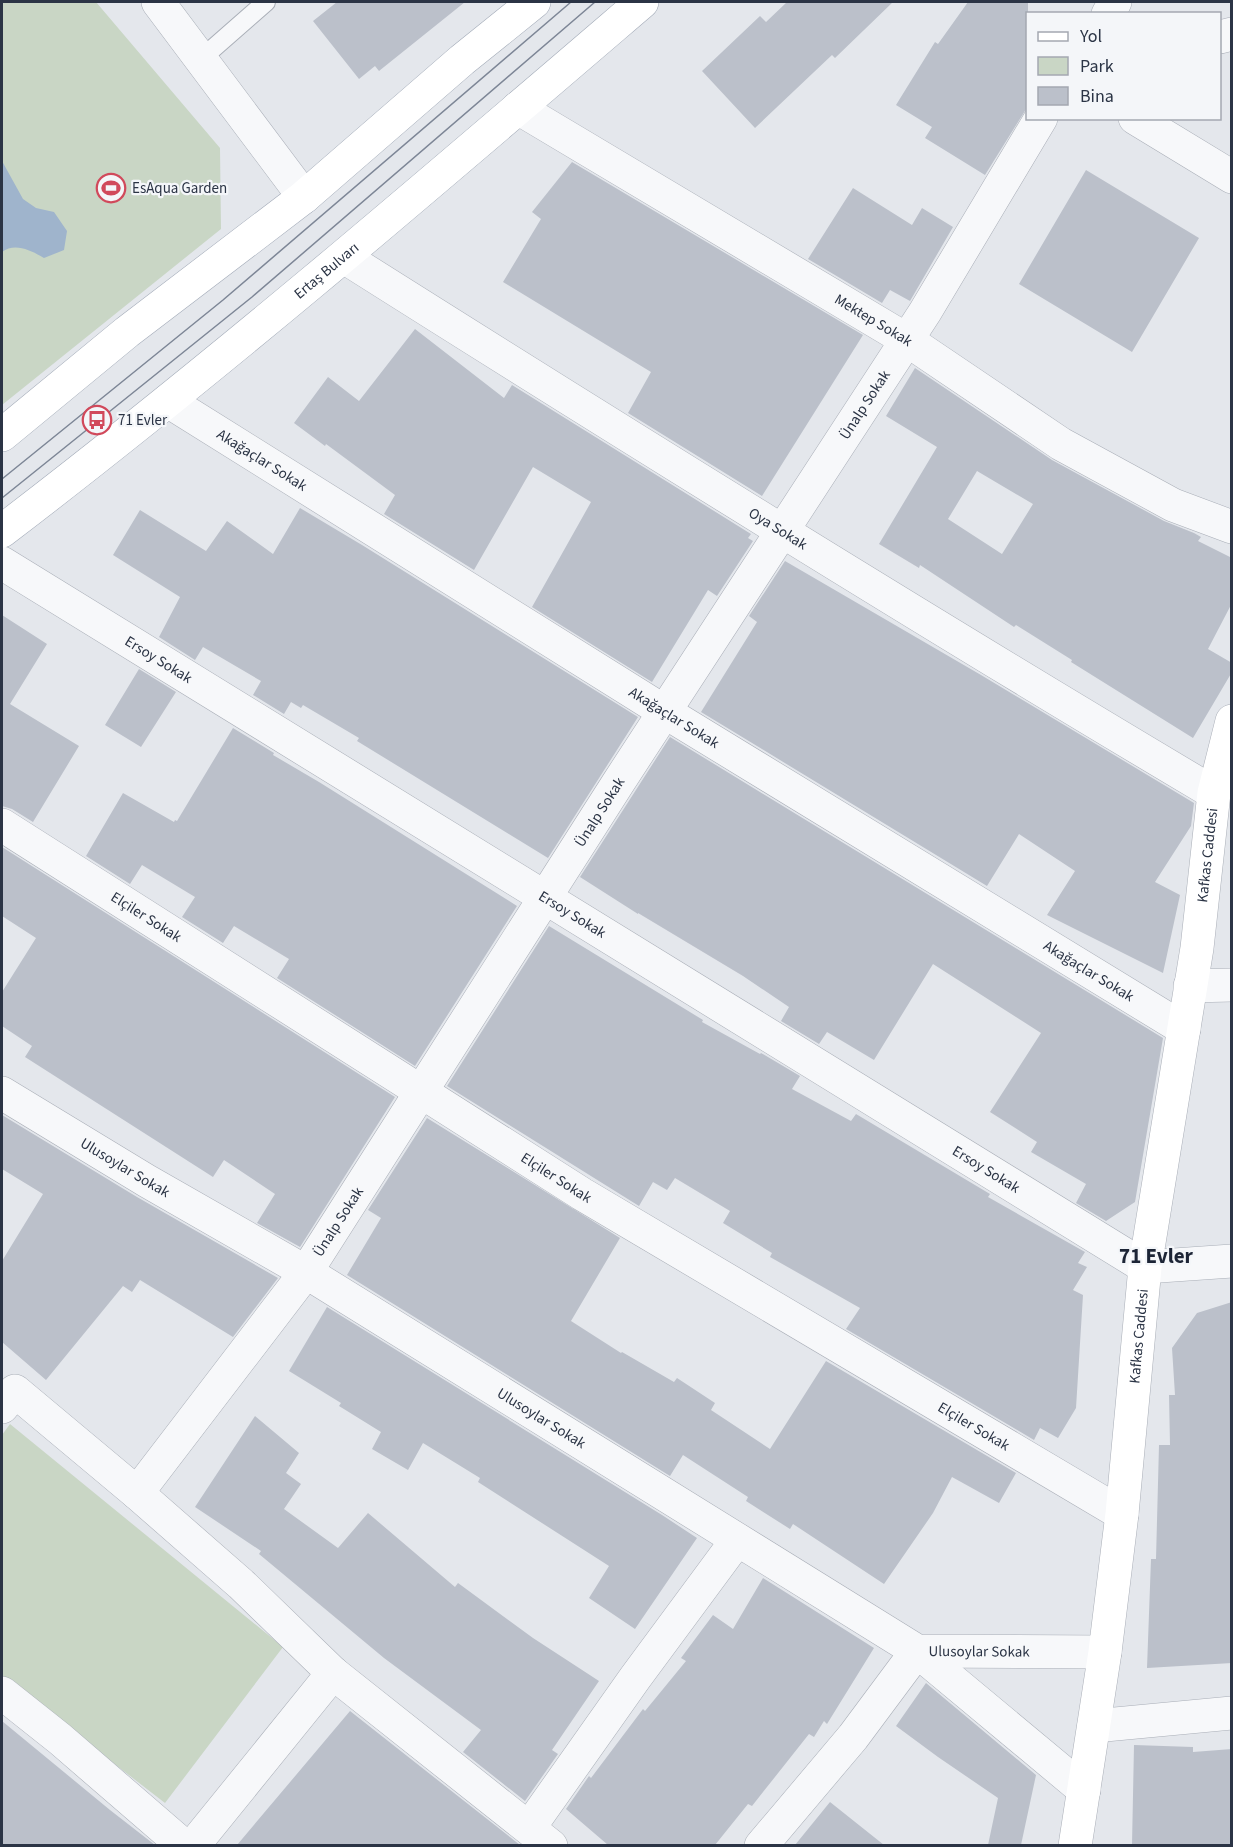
<svg xmlns="http://www.w3.org/2000/svg" width="1233" height="1847" viewBox="0 0 1233 1847" font-family="'Source Sans 3',sans-serif">
	<style>
		.green { fill: #c9d6c5 }
		.water { fill: #9fb4cc }
		.building { fill: #bbc0ca; fill-rule: evenodd }
		.lines { fill: none; stroke-linecap: round; stroke-linejoin: round }
		.lane-casing { stroke: #a9aeb7; stroke-width: 20 }
		.street-casing { stroke: #a9aeb7; stroke-width: 34 }
		.secondary-casing { stroke: #a9aeb7; stroke-width: 34 }
		.primary-casing { stroke: #a3abb8; stroke-width: 34 }
		.lane { stroke: #f7f8fa; stroke-width: 18 }
		.street { stroke: #f7f8fa; stroke-width: 33 }
		.secondary { stroke: #fff; stroke-width: 33 }
		.primary { stroke: #fff; stroke-width: 33 }
		.tram { stroke: #7d8696; stroke-width: 1.5 }
		.labels { text-anchor: middle; dominant-baseline: central; stroke-width: 4.5; stroke-linejoin: round; paint-order: stroke }
		.poi-label { font-size: 15px; fill: #2b3445; stroke: #f4f6f9; text-anchor: start }
		.street-label { font-size: 15px; fill: #2b3445; stroke: #f4f6f9 }
		.district-label { font-size: 21px; font-weight: bold; fill: #1d2536; stroke: #f4f6f9 }
	</style>
	<rect width="100%" height="100%" fill="#e4e7ec"/>
	<path class="green" d="M2,2h94l124,146 1,81 -219,176z
		M10,1424l273,223 -118,156 -163,-126v-242z"/>
	<path class="water" d="M2,161l21,38 13,9 18,4 13,19 -3,19 -20,8c-12,-7 -29,-16 -42,-6z"/>
	<path class="building" d="M337,2h128l-86,69 -4,-5 -16,13 -46,-58z
		M787,2h106l-58,56 -3,-3 -77,73 -53,-57 58,-55 6,6z
		M968,2h60v104l-43,69 -60,-37 7,-11 -36,-22 39,-63 3,2z
		M572,162l291,173 -101,161 -134,-83 23,-41 -148,-90 38,-63 -9,-7z
		M1086,170l113,68 -67,114 -113,-68z
		M853,188l59,37 10,-17 31,19 -43,74 -20,-11 -8,13 -74,-44z
		M415,329l89,69 8,-13 239,149 -3,4 5,3 -36,55 -9,-6 -56,92 -120,-75 59,-105 -58,-35 -59,103 -90,-56 11,-19 -69,-51 -1,2 -31,-23 34,-46 31,24z
		M915,368l137,92 112,61 30,12 7,4 -3,4 34,17v45l-24,46 24,14v9l-39,66 -122,-76 1,-2 -56,-35 -2,2 -94,-62 -1,3 -40,-24 58,-97 -51,-31zM977,471l56,33 -31,50 -54,-35z
		M300,508l62,37 276,172 -90,141 -191,-117 2,-3 -56,-33 -2,3 -10,-6 -7,12 -31,-19 8,-14 -58,-34 -8,13 -36,-23 21,-40 -67,-42 27,-45 66,41 21,-30 46,33z
		M785,561l196,114 213,128 -3,23 -36,56 25,13 -17,78 -116,-58 28,-44 -56,-37 -32,52 -286,-174 56,-90 -8,-6z
		M2,615l45,29 -37,60 69,42 -46,76 -21,-13 -10,-3z
		M139,669l37,23 -35,55 -36,-22z
		M233,728l41,25 -1,2 46,27 198,124 -102,160 -138,-88 12,-19 -55,-33 -11,17 -41,-26 13,-20 -53,-32 -12,19 -44,-28 37,-63 51,29 1,-2 2,1z
		M670,737l493,301 -28,164 -29,19 -30,-18 10,-19 -55,-32 6,-10 -47,-30 51,-79 -108,-69 -59,96 -47,-28 -8,12 -38,-23 8,-14 -46,-31 -105,-63v1l-58,-37z
		M2,847l393,250 -95,150 -43,-24 18,-29 -51,-34 -11,17 -188,-120 7,-11 -30,-20v-34l34,-54 -34,-22z
		M549,926l154,94 -1,2 58,32 1,-1 39,23 -8,13 59,32 5,-7 134,80 -2,3 97,55 -7,11 9,4 -14,23 10,5 -7,113 -18,30 -18,-10 -6,12 -188,-111 14,-21 -90,-51 2,-4 -49,-30 7,-12 -55,-33 -8,12 -14,-8 -14,24 -192,-120z
		M2,1115l135,82 141,81 -45,59 -93,-57 -8,12 -9,-6 -77,94 -44,-38v-81l41,-67 -41,-25z
		M427,1118l193,120 -49,83 50,32 1,-1 52,30 3,-4 38,25 -4,7 59,39 56,-88 190,112 -17,30 -47,-26 -19,36 -49,71 -91,-60 -3,5 -44,-28 2,-4 -65,-42 -13,21 -323,-201 34,-57 -13,-8z
		M1232,1302v361l-85,5 4,-109h5l3,-114h11l-1,-50h6l-3,-47 25,-35z
		M327,1307l335,208 35,23 -62,91 -46,-31 20,-32 -131,-84 2,-4 -57,-35 -15,27 -36,-21 9,-17 -42,-26 2,-3 -52,-32z
		M255,1416l44,37 -13,20 15,11 -17,25 54,39 30,-35 87,74 3,-4 75,55 66,43 -47,69 6,4 -33,47 -62,-49 18,-22 -97,-72 -125,-104 2,-3 -66,-44z
		M763,1578l111,70 -47,76 -3,-3 -10,16 -5,-3 -57,72 -4,-2 -33,41h-107l-42,-36 23,-33 2,2 52,-69 2,2 41,-50 -5,-3 32,-43 20,14z
		M926,1683l110,92 -15,70h-33l10,-47 -60,-41 -42,-31z
		M350,1711l170,134h-283z
		M2,1721l108,89 45,35h-153z
		M1134,1745l59,2v5l39,-3v96h-100z
		M830,1802l54,43h-89z"/>
	<g class="lines">
		<g class="lane-casing">
			<path id="lane" d="M201,59l65,-57"/>
		</g>
		<g class="street-casing">
			<g id="street">
				<path d="M158,2l146,195"/>
				<path d="M1108,14l7,-12"/>
				<path d="M1220,37l12,-3"/>
				<path id="s1" d="M518,108l389,232 154,104 112,61 59,22"/>
				<path d="M1135,118l97,59"/>
				<path id="s2" d="M344,257c288,182 577,362 870,536"/>
				<path id="s3" d="M168,401l497,311 519,317"/>
				<path id="s4" d="M2,563l1143,704 87,-6"/>
				<path id="s5" d="M2,825l580,369 540,320"/>
				<path d="M1190,986l42,-1"/>
				<path id="s6" d="M2,1093l145,88 159,91 611,379 188,1"/>
				<path d="M2,1407l13,-16 122,102 104,91 92,89 218,173"/>
				<path id="s7" d="M137,1493l169,-221 312,-489 307,-471 116,-194"/>
				<path d="M2,1693l58,46 124,107"/>
				<path d="M1094,1726l138,-13"/>
				<path d="M529,1828l106,-150 102,-138"/>
				<path d="M193,1846l140,-173"/>
				<path d="M761,1846l92,-109 64,-86 167,139"/>
			</g>
		</g>
		<g class="secondary-casing">
			<g id="secondary">
				<path id="s8" d="M1075,1846l30,-194 17,-138 23,-247 52,-319 17,-155 18,-72"/>
			</g>
		</g>
		<g class="primary-casing">
			<g id="primary">
				<path d="M2,435l125,-103 177,-135 158,-137 72,-58"/>
				<path id="s9" d="M2,531c220,-168 430,-349 640,-529"/>
			</g>
		</g>
		<use href="#lane" class="lane"/>
		<use href="#street" class="street"/>
		<use href="#secondary" class="secondary"/>
		<use href="#primary" class="primary"/>
		<path class="tram" d="M2,479l221,-179 348,-298
			M2,498l250,-201 343,-295"/>
	</g>
	<defs>
		<g id="stadium-ring" transform="scale(1.5)"><circle r="9.5" fill="#f4f6f9" stroke="#d1495b" stroke-width="1.5"/><path d="M0-5a6.5 5 0 1 0 0 10a6.5 5 0 1 0 0-10ZM-3.5-1.8h7v3.6h-7Z" fill="#d1495b"/></g>
		<g id="bus-ring" transform="scale(1.5)"><circle r="9.5" fill="#f4f6f9" stroke="#d1495b" stroke-width="1.5"/><path d="M-5-6H5V4H4V6H2V4H-2V6H-4V4H-5ZM-3.5-4V0h7V-4ZM-3.5 1.2v1.5H-2V1.2ZM2 1.2v1.5H3.5V1.2Z" fill="#d1495b"/></g>
	</defs>
	<g fill-rule="evenodd">
		<use href="#stadium-ring" x="111" y="188"/>
		<use href="#bus-ring" x="97" y="420"/>
	</g>
	<g class="labels">
		<g class="poi-label">
			<text x="132" y="188">EsAqua Garden</text>
			<text x="118" y="420">71 Evler</text>
		</g>
		<g class="street-label">
			<text stroke="none"><textPath href="#s9" startOffset="416">Ertaş Bulvarı</textPath></text>
			<text stroke="none"><textPath href="#s1" startOffset="414">Mektep Sokak</textPath></text>
			<text stroke="none"><textPath href="#s7" startOffset="1310">Ünalp Sokak</textPath></text>
			<text stroke="none"><textPath href="#s3" startOffset="111">Akağaçlar Sokak</textPath></text>
			<text stroke="none"><textPath href="#s2" startOffset="512">Oya Sokak</textPath></text>
			<text stroke="none"><textPath href="#s4" startOffset="184">Ersoy Sokak</textPath></text>
			<text stroke="none"><textPath href="#s3" startOffset="597">Akağaçlar Sokak</textPath></text>
			<text stroke="none"><textPath href="#s7" startOffset="824">Ünalp Sokak</textPath></text>
			<text stroke="none"><textPath href="#s8" startOffset="1000">Kafkas Caddesi</textPath></text>
			<text stroke="none"><textPath href="#s4" startOffset="670">Ersoy Sokak</textPath></text>
			<text stroke="none"><textPath href="#s5" startOffset="171">Elçiler Sokak</textPath></text>
			<text stroke="none"><textPath href="#s3" startOffset="1083">Akağaçlar Sokak</textPath></text>
			<text stroke="none"><textPath href="#s6" startOffset="144">Ulusoylar Sokak</textPath></text>
			<text stroke="none"><textPath href="#s4" startOffset="1156">Ersoy Sokak</textPath></text>
			<text stroke="none"><textPath href="#s5" startOffset="657">Elçiler Sokak</textPath></text>
			<text stroke="none"><textPath href="#s7" startOffset="338">Ünalp Sokak</textPath></text>
			<text stroke="none"><textPath href="#s8" startOffset="514">Kafkas Caddesi</textPath></text>
			<text stroke="none"><textPath href="#s6" startOffset="630">Ulusoylar Sokak</textPath></text>
			<text stroke="none"><textPath href="#s5" startOffset="1143">Elçiler Sokak</textPath></text>
			<text stroke="none"><textPath href="#s6" startOffset="1134">Ulusoylar Sokak</textPath></text>
		</g>
		<g class="district-label">
			<text x="1156" y="1256">71 Evler</text>
		</g>
	</g>
	<rect width="1233" height="1847" fill="none" stroke="#2b3445" stroke-width="6"/>
	<rect x="1026" y="12" width="195" height="108" fill="#f4f6f9" stroke="#a4a8b1" stroke-width="1.5"/>
	<rect x="1038" y="32" width="30" height="9" fill="#ffffff" stroke="#a4a8b1" stroke-width="1.5"/>
	<text x="1080" y="42" font-size="18" fill="#2b3445">Yol</text>
	<rect x="1038" y="57" width="30" height="18" fill="#c9d6c5" stroke="#a4a8b1" stroke-width="1.5"/>
	<text x="1080" y="72" font-size="18" fill="#2b3445">Park</text>
	<rect x="1038" y="87" width="30" height="18" fill="#bbc0ca" stroke="#a4a8b1" stroke-width="1.5"/>
	<text x="1080" y="102" font-size="18" fill="#2b3445">Bina</text>
</svg>
